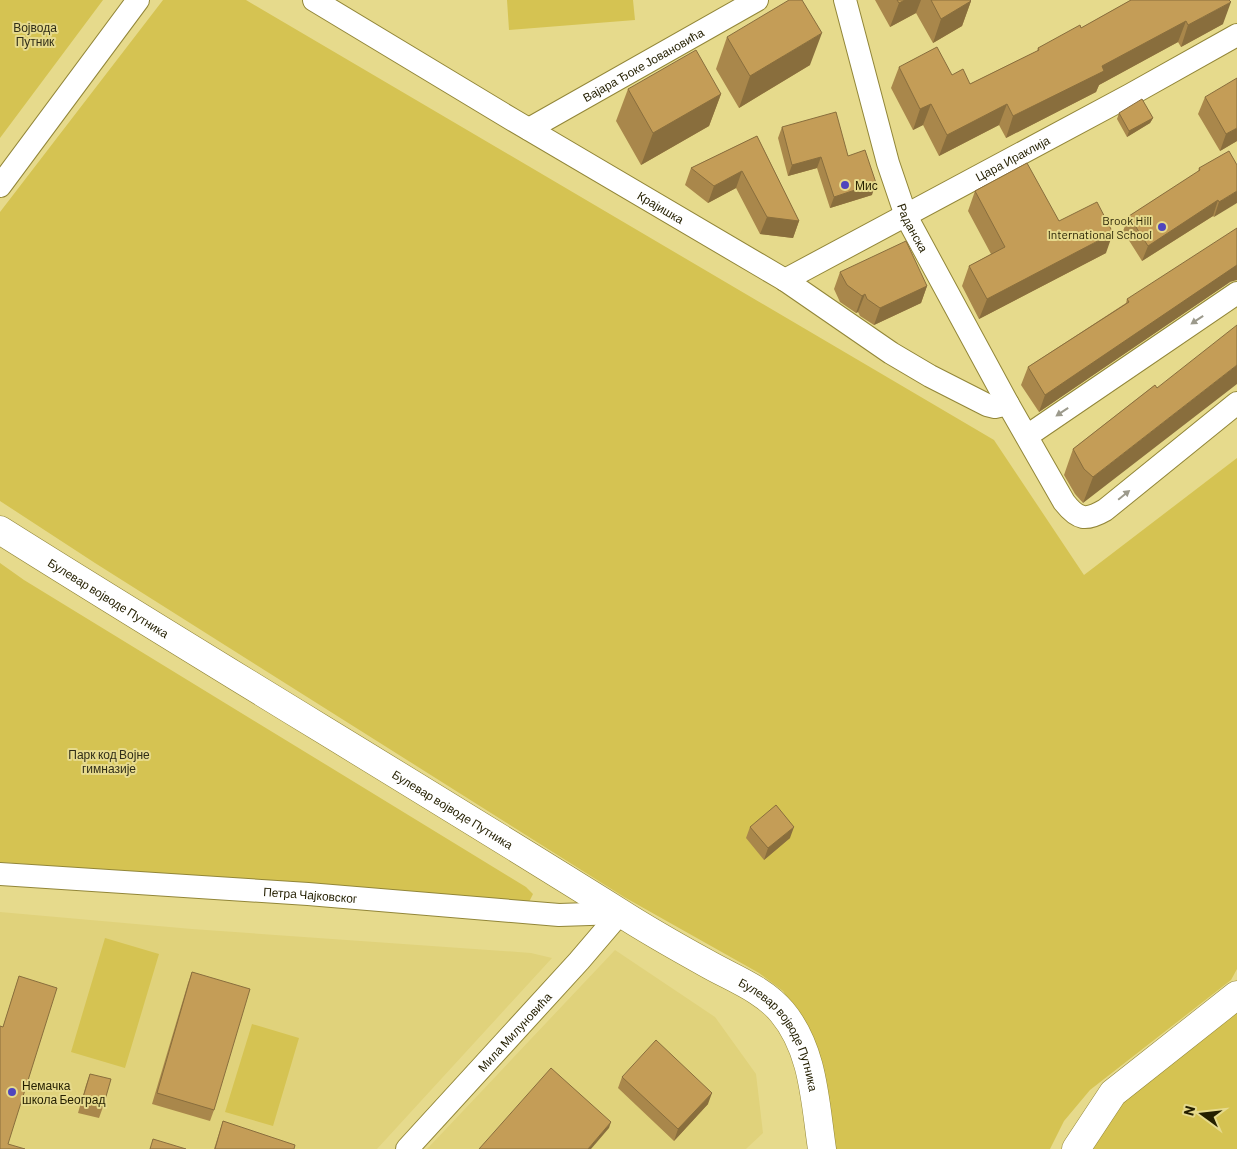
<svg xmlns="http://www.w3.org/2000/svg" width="1237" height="1149" viewBox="0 0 1237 1149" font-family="Barlow,sans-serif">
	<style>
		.built { fill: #e0d27b }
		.green { fill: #d5c352 }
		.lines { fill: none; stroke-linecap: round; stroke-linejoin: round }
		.minor-casing { stroke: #928638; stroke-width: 24 }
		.tertiary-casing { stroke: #928638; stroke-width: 29 }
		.minor { stroke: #fff; stroke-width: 22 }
		.tertiary { stroke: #fff; stroke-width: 28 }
		.wall { fill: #a9874b }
		.shaded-wall { fill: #896e3d }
		.building { fill: #c49d57; stroke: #896e3d }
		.oneway { fill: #9c9a8c }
		.poi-dot { fill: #4f46bd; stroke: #e6da8c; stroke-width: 2 }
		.labels { text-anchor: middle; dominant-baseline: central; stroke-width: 4; stroke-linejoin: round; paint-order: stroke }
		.park-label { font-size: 12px; fill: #312e18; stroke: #e6da8c }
		.street-label { font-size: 12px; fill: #241f00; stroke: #e6da8c }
		.poi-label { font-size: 12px; fill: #241f00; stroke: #e6da8c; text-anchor: start }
	</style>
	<rect width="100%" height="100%" fill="#e6da8c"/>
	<path class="built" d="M0,912l192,17 339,24 21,5 -175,191h-377z
		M615,950l100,67 41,57 7,59 -17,16h-319z"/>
	<path class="green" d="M0,0h103l-103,138z
		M163,0h83l748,440 90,135 153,-117v511l-6,11 -141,110 -26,31 -14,28h-221l-33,-137 -13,-21 -24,-18 -135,-76 -529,-334 -95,-62v-289z
		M507,0h126l2,20 -126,10z
		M0,563l24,17 502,307 7,7 -4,8 -529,-40z
		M105,938l54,16 -34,114 -54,-16z
		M1237,1010v139h-151l42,-60z
		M252,1024l47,14 -26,88 -48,-14z"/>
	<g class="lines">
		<g class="minor-casing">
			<g id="minor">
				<path id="s1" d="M314,0l199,120 272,160 106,73 39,23 57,29 8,2 13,-3"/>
				<path id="s2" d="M845,0l43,163 18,53 102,188 56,98c14,18 22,19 41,8l132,-107"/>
				<path id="s3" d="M529,129l228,-129"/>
				<path d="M0,186l138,-186"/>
				<path id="s4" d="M785,280l345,-185 107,-60"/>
				<path d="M1027,436l210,-143"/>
				<path id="s5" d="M0,874l308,20 251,21 61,-2"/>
				<path id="s6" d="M407,1149l172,-188 41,-48"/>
			</g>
		</g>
		<g class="tertiary-casing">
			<g id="tertiary">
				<path id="s7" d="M0,530c205,129 413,253 619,382 28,18 58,35 87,51 26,15 57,26 76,49 32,38 33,91 40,137"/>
				<path d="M1076,1149l37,-56 124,-98"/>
			</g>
		</g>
		<use href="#minor" class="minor"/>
		<use href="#tertiary" class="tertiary"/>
	</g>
	<path class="wall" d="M875,0h95l1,1 -9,25 -29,17 -17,-30 -26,14z
		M1131,0l92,24 -42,23 -3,-5 -79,43 -3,7 -90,46 -7,-13 -60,31 -16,-31 -10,5 -22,-42 8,-21 53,8 18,9 67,-33 1,-3 43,-20z
		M727,37l83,28 -71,43 -23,-39z
		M628,89l93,5 -12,32 -68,39 -25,-44z
		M1205,97l32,44 -17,10 -22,-37z
		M1119,113l34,5 -3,5 -23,14 -10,-18z
		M782,127l66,29 24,39 -42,13 -13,-40 -29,8 -10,-38z
		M757,136l42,85 -6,17 -33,-4 -24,-46 -28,15 -23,-18 6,-17z
		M1237,165l-23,52 -1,-1 -71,45 -19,-30 6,-15 69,-44 1,-4z
		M975,191l84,30 47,32 -127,66 -17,-33 7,-20 22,-12 -23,-43z
		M840,272l87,14 -6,17 -47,22 -14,-9 -2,-4 -2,1 -16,-11 -6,-13z
		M1230,282l-191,130 -18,-27 7,-18 98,-64 1,-4z
		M1155,385l-72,118 -8,-9 -11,-19 9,-26z
		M750,827l40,11 -26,22 -18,-22z
		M192,972l22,138 -4,11 -58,-17 36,-121z
		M19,976l-11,168 -8,5 3,-122z
		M90,1074l13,33 -4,11 -21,-5 8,-28z
		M622,1077l86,27 -34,37 -56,-53z
		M223,1121l71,28h-80z"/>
	<path class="shaded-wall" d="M905,0h16l-5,13 -26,14 9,-24z
		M971,1l-9,25 -29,17 8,-24z
		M1231,2l-8,22 -42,23 7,-22z
		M1186,21l-8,21 -79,43 -3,7 -90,46 7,-22 89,-50z
		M822,33l-12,32 -71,43 11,-32z
		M721,94l-12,32 -68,39 12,-32z
		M931,104l-8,21 -10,5 7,-21z
		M1007,104l-8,21 -60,31 8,-21z
		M1153,118l-3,5 -23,14 2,-6z
		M1237,128v13l-17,10 6,-17z
		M821,157l-4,11 -29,8 4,-11z
		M742,171l-6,17 -28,15 6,-17z
		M876,183l-4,12 -42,13 4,-11z
		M1237,191v12l-23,14 5,-15z
		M1218,200l-5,16 -71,45 6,-15z
		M767,217l32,4 -6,17 -33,-4z
		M1113,233l-7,20 -127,66 8,-20z
		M1236,265h1v15l-7,2 -191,130 6,-17z
		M927,286l-6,17 -47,22 6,-17z
		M865,294l-7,18 -2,1 6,-17z
		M1237,365v19l-154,119 10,-26z
		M794,827l-4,11 -26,22 4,-12z
		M712,1093l-4,11 -34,37 4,-12z
		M611,1122l-2,6 -18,21h-3z"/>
	<path class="building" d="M789,0h13l20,33 -72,43 -23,-39z
		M897,0h8l-6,3z
		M931,0h39l1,1 -30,18z
		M1131,0h98l2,2 -43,23 -2,-4 -84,45 2,5 -91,45 -6,-12 -60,31 -16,-31 -11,5 -21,-42 38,-20 15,28 11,-6 7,15 69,-34 -1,-2 42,-23 1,3z
		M696,50l25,44 -68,39 -25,-44z
		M1237,78v50l-11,6 -21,-37z
		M1142,99l11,19 -24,13 -10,-18z
		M836,112l12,44 17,-6 11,33 -42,14 -13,-40 -29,8 -10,-38z
		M757,136l42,85 -32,-4 -25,-46 -28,15 -23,-18z
		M1229,151l8,14v26l-18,11 -1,-2 -70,46 -19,-30 71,-46 -1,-2z
		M1027,163l32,58 38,-19 16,31 -126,66 -18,-33 36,-19 -30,-56z
		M1237,228v37l-192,130 -17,-28 101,-65 -2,-3z
		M906,241l21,45 -47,22 -13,-9 -2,-5 -3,2 -15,-11 -7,-13z
		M1237,325v40l-144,112 -9,-8 -11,-20 82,-64 2,3z
		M776,805l18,22 -26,21 -18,-21z
		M192,972l58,17 -36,121 -57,-17z
		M19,976l38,12 -49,156 17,5h-25v-123l3,1z
		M656,1040l56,53 -34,36 -56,-52z
		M551,1068l60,54 -23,27h-109z
		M90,1074l21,5 -8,28 -21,-6z
		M223,1121l72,24 -1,4h-79z
		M153,1139l33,10h-36z"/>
	<defs><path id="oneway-solid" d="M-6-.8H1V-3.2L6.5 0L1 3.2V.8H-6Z" transform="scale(1.25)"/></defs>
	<g class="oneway">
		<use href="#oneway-solid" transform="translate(1197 320) rotate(146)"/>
		<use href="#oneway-solid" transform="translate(1062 412) rotate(146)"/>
		<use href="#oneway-solid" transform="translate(1124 495) rotate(-39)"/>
	</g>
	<g class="poi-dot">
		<circle cx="845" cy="185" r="5"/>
		<circle cx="1162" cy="227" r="5"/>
		<circle cx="12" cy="1092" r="5"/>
	</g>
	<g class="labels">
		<g class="park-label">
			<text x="35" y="27">Војвода<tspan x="35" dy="14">Путник</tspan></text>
			<text x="109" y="754">Парк код Војне<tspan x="109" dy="14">гимназије</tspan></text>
		</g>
		<g class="street-label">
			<text stroke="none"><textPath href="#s3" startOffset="131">Вајара Ђоке Јовановића</textPath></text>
			<text stroke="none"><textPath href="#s4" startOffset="258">Цара Ираклија</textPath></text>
			<text stroke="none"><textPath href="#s1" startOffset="404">Крајишка</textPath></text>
			<text stroke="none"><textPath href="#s2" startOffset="238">Раданска</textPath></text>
			<text stroke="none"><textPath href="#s7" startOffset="128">Булевар војводе Путника</textPath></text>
			<text stroke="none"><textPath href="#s7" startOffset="532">Булевар војводе Путника</textPath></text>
			<text stroke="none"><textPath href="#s5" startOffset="311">Петра Чајковског</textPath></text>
			<text stroke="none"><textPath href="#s6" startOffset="159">Мила Милуновића</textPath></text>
			<text stroke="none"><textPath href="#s7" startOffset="936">Булевар војводе Путника</textPath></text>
		</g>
		<g class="poi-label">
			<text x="855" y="185">Мис</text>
			<text x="1152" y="220" text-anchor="end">Brook Hill<tspan x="1152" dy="14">International School</tspan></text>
			<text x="22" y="1085">Немачка<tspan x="22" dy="14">школа Београд</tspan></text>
		</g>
	</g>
	<g transform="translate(1202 1114) rotate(285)" stroke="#e6da8c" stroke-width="4" paint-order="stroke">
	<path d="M0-4L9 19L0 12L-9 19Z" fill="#241f00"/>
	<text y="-8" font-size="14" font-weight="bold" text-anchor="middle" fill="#241f00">N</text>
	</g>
</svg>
